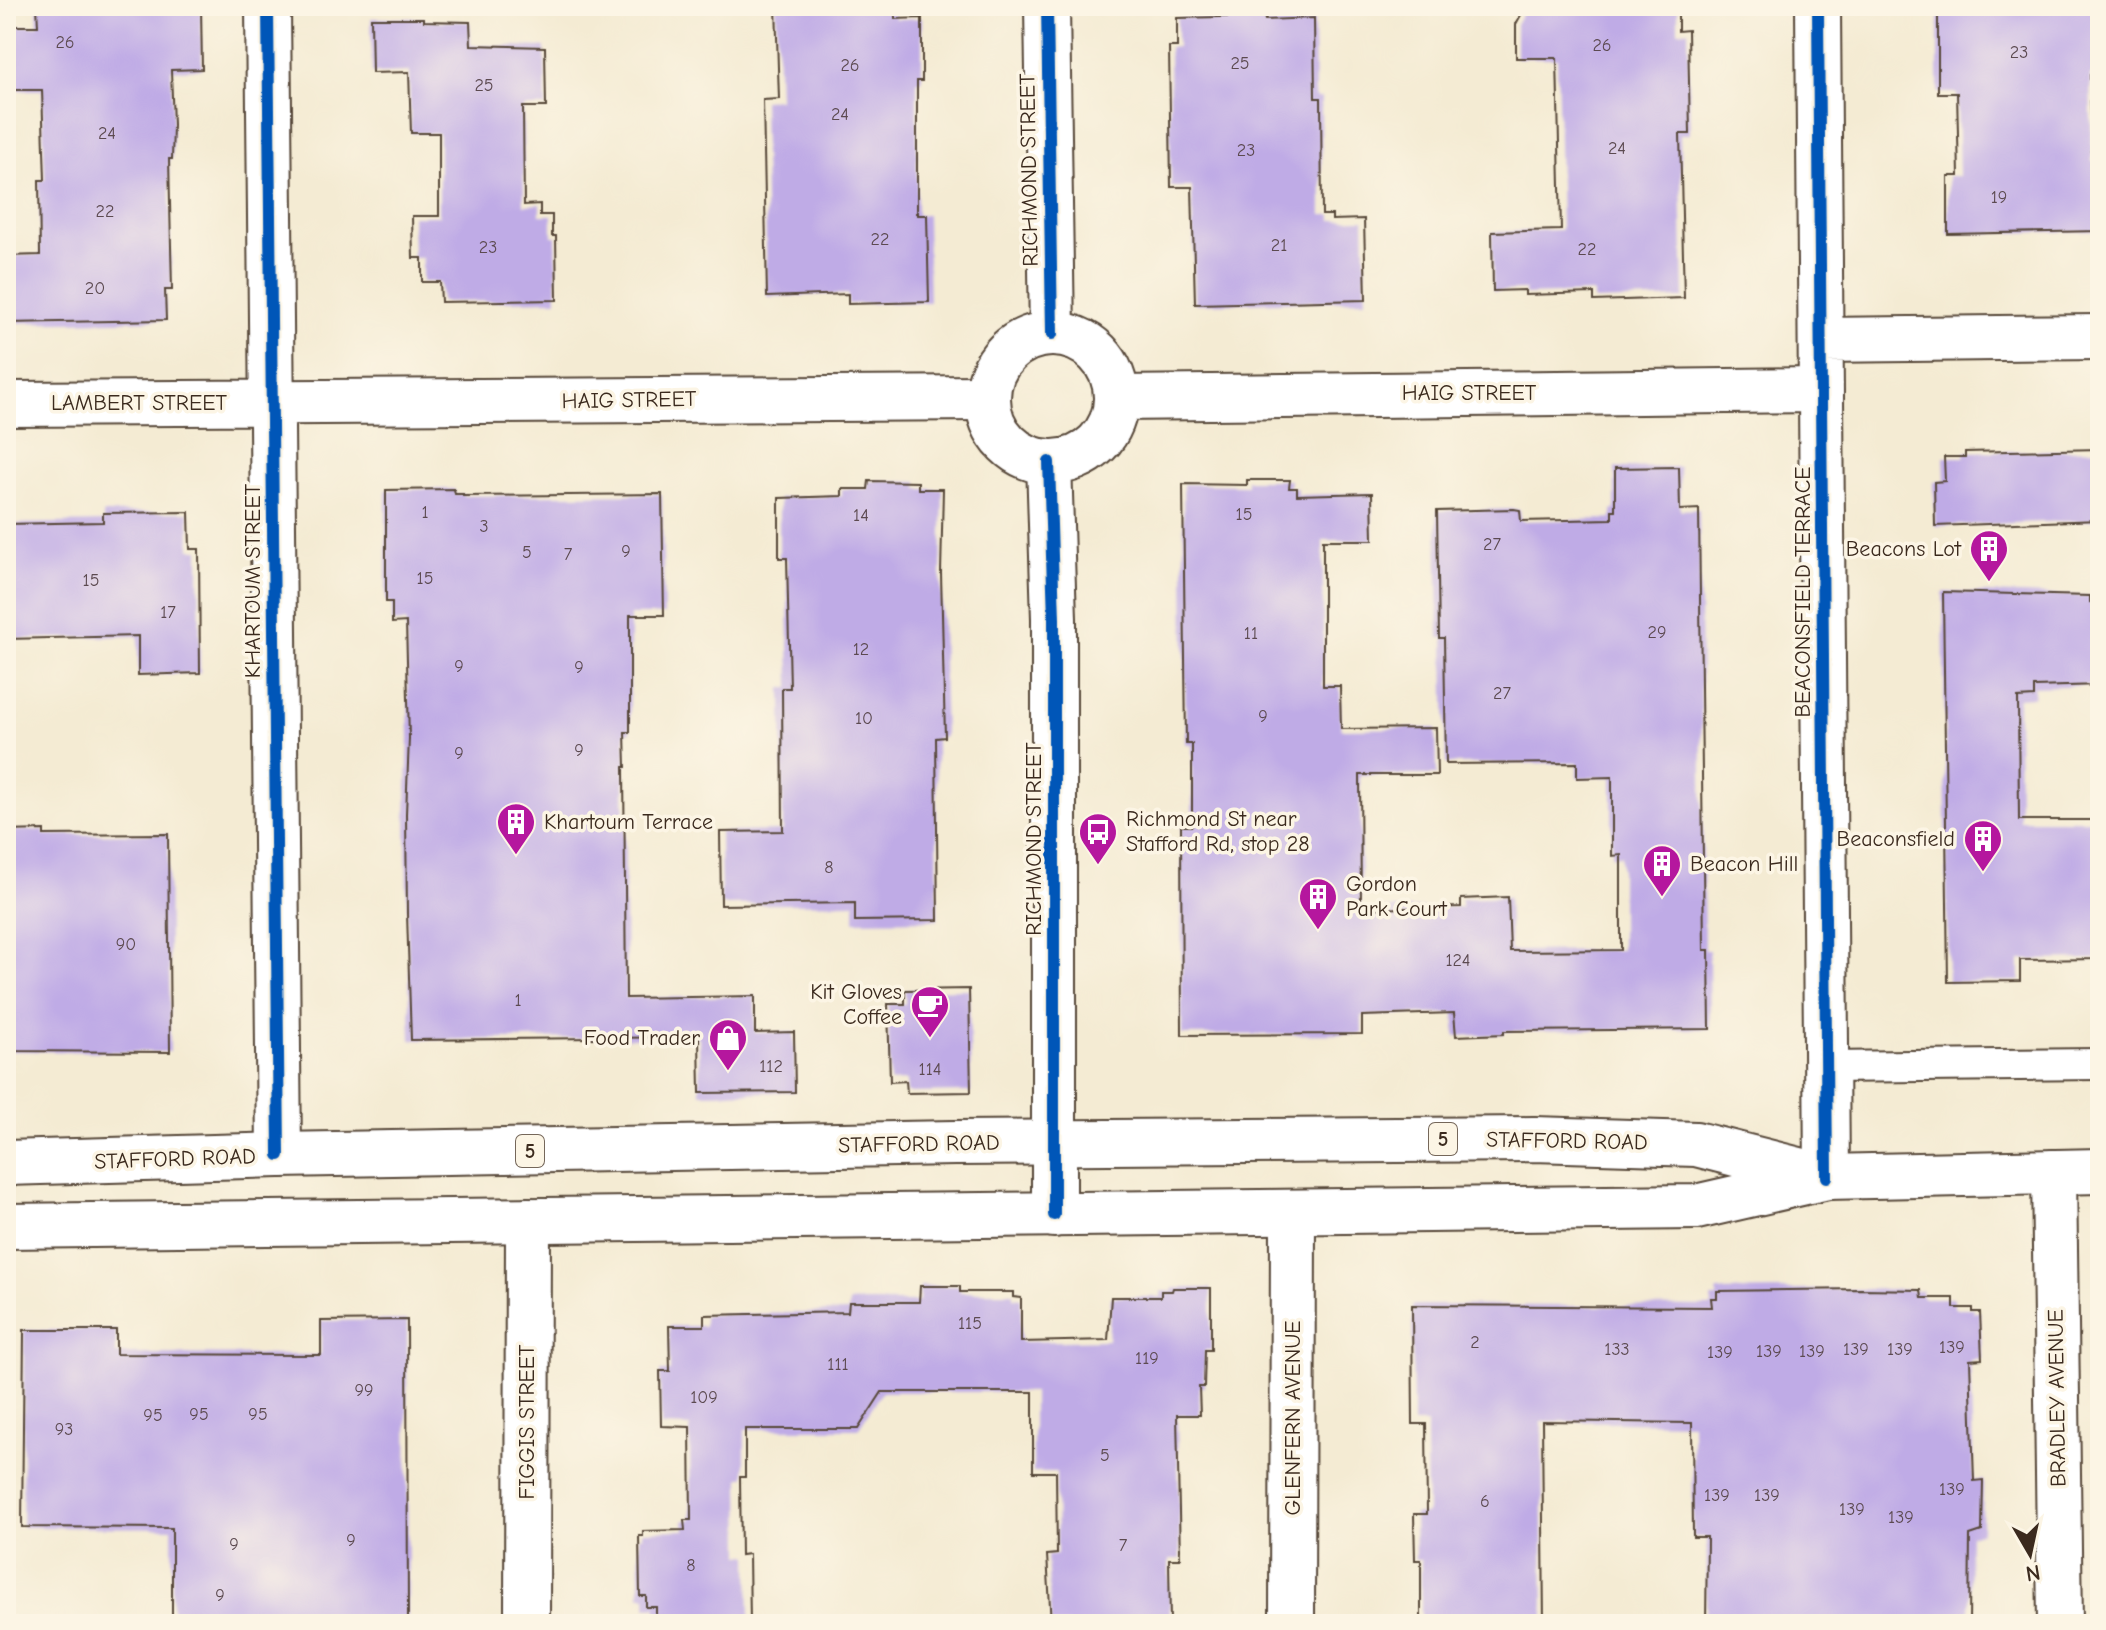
<svg xmlns="http://www.w3.org/2000/svg" width="2106" height="1630" viewBox="0 0 2106 1630" font-family="'Comic Neue',sans-serif">
	<style>
		.building { fill: #bfabe6 }
		.lines { fill: none; stroke-linecap: round; stroke-linejoin: round }
		.lane-casing { stroke: #574739; stroke-width: 34 }
		.street-casing { stroke: #574739; stroke-width: 48 }
		.secondary-casing { stroke: #574739; stroke-width: 48 }
		.highway-casing { stroke: #574739; stroke-width: 48 }
		.lane { stroke: #fff; stroke-width: 30 }
		.street { stroke: #fff; stroke-width: 44 }
		.secondary { stroke: #fff; stroke-width: 44 }
		.highway { stroke: #fff; stroke-width: 44 }
		.cycleway-casing { stroke: #fcf5e5; stroke-width: 17 }
		.cycleway { stroke: #0057b8; stroke-width: 12 }
		.labels { text-anchor: middle; dominant-baseline: central; stroke-width: 7; stroke-linejoin: round; paint-order: stroke }
		.number-label { font-size: 18px; fill: #5c4a50 }
		.shield { fill: #fcf5e5; stroke: #75675a; stroke-width: 2 }
		.shield-label { font-size: 20px; font-weight: bold; fill: #3b2a1e }
		.street-label { font-size: 22px; fill: #3b2a1e; stroke: #fcf5e5 }
		.poi-label { font-size: 22px; fill: #3b2a1e; stroke: #fcf5e5; text-anchor: end }
	</style>
	<rect width="100%" height="100%" fill="#fcf5e5"/>
	<filter id="ink" filterUnits="userSpaceOnUse"><feTurbulence type="fractalNoise" baseFrequency=".0125" numOctaves="2"/><feDisplacementMap in="SourceGraphic" scale="16" xChannelSelector="R" yChannelSelector="G"/><feConvolveMatrix kernelMatrix="1 2 1 2 8 2 1 2 1" color-interpolation-filters="sRGB"/></filter>
	<filter id="wash" filterUnits="userSpaceOnUse"><feTurbulence type="fractalNoise" baseFrequency=".006" numOctaves="4" result="noise"/><feDisplacementMap in="SourceGraphic" scale="32" xChannelSelector="R" yChannelSelector="G"/><feGaussianBlur stdDeviation="1.8" result="paint"/><feColorMatrix in="noise" values="0 0 0 0 0 0 0 0 0 0 0 0 0 0 0 0 0 1.4 0 .05"/><feComposite in="paint" operator="in"/></filter>
	<g filter="url(#wash)">
		<rect width="100%" height="100%" fill="#f4ebd3"/>
		<g id="blocks">
			<path class="building" d="M37,6h164l1,63 -31,1 2,55 -1,34h-3l3,131h-7l1,30 -160,3v-67l34,-1 -1,-75h6l-3,-90h-36v-64h32z
				M776,6h119v13l27,-1v63h-5v134h10l2,87 -81,2v-10l-81,3 -4,-197 16,-1z
				M1526,6h152v25l10,-1 2,104h-10l4,164 -90,3v-8l-69,2v-5l-32,1 -1,-59 69,-2 -4,-172h-41v-34z
				M1938,6h162v69h-10l2,86h8v70l-152,3v-58h11l-2,-83h-19z
				M1264,16l1,4 49,-2 1,80h6l1,117h10v5l32,-1 2,81 -171,4 -3,-117h-21l-2,-140h8v-29z
				M371,18h53v3l46,1 1,23 74,2 1,60h-23l1,98 16,-1v11h12v21h4l1,64 -116,2 -1,-20h-18v-24h-9l-1,-42h27v-83h-28l-2,-61 -37,1z
				M2100,449v71l-165,6 -1,-44 11,-1 -1,-24h21v-5z
				M1679,467l1,43 19,-1 5,441h5l1,79 -206,2v3l-48,2 -2,-23 -92,3v18l-180,1 -1,-209h11v-82h-6l-3,-260 64,1v-5h43l-1,8h8v7l75,-2 1,47h-50v146h17l1,43 95,-1 1,47h-77l1,134 100,-2v-8l47,-2 2,54 111,-1v-95l-9,1v-79l-35,1v-15l-131,1 -2,-126h-5l-2,-127 77,-2 6,1 1,11 91,-2v-9h3v-42z
				M869,481l49,1v7h25l-2,84 4,164 -9,1 2,182 -83,1v-18l-134,2 -1,-73 63,-1 -1,-143h8l-3,-130h-8v-60l63,-2v-7h26z
				M454,489l1,5h8v2l199,-2 2,121h-34v117h-5l1,35h-2l2,231 129,-2v37l39,-1 1,60 -95,1 -1,-56 -288,3 -4,-126 -1,-100 3,-76 -3,-116 -14,1v-21h-6v-112z
				M189,512l1,37h9l1,124 -62,2v-39l-132,3v-115l97,-2v-9z
				M1943,592l147,4v6l8,-1 2,9v75l-66,2v10l-16,1 1,122h81v139l-80,1v21l-72,1z
				M44,830v5l124,-1 2,218 -164,-1v-220z
				M969,989l2,103 -64,1 -1,-12 -16,1 -2,-78h17v-14z
				M920,1286h40v6h53v5l8,1v44l87,-2 3,-43h50v-6h11l1,-3h38v62h-6l-1,37h-5l1,28h-23l3,144h-11l1,65h-119l-4,-69 10,-1 -1,-82h-23v-80h-151l-24,37h-113v48h-5l1,78 8,-1 1,70h-94v-17h-10v-11h-6l-1,-60h4v-5l42,-1 -1,-10h7l-1,-93 -29,-1 -1,-55h10l-1,-45h35v-11l144,-3 1,-10h70z
				M1861,1289l60,1 1,8h32v10h19v4h7l2,47 -12,1 4,121 9,-1 -1,51 -12,4 -1,89h-263l1,-87h-14l-1,-114 -150,-2 2,203h-123v-64h-6l-1,-46h13l-1,-90h-13l-1,-119 300,2 -1,-9h6v-7z
				M407,1320l1,304h-207v-6h-29v-90l-150,-1 2,-197h92v24l205,1v-34z"/>
		</g>
	</g>
	<g filter="url(#ink)">
		<use href="#blocks" fill-opacity="0" stroke="#574739" stroke-width="2"/>
		<g class="lines">
			<g class="lane-casing">
				<path id="lane" d="M1826,1067l274,-3"/>
			</g>
			<g class="street-casing">
				<path id="street" d="M268,6l11,1149
					M1818,6l9,1171
					M1821,340l279,-3
					M1117,398l704,-8
					M6,404l981,-6
					M2054,1172l6,452
					M527,1624l1,-404
					M1292,1624l1,-411"/>
			</g>
			<g class="secondary-casing">
				<path id="secondary" d="M1047,6l5,328
					M988 398a64 64 0 1 1 128 0a64 64 0 1 1-128 0Z
					M1049,462l5,157v596"/>
			</g>
			<g class="highway-casing">
				<path id="highway" d="M6,1163l273,-8 676,-12 579,-4 162,5 123,31
					M6,1226l1690,-19 131,-30 273,-6"/>
			</g>
			<use href="#lane" class="lane"/>
			<use href="#street" class="street"/>
			<use href="#secondary" class="secondary"/>
			<use href="#highway" class="highway"/>
			<g class="cycleway-casing">
				<path id="cycleway" d="M268,6l11,1149
					M1047,6l5,328
					M1818,6l9,1171
					M1049,462l5,157v596"/>
			</g>
			<use href="#cycleway" class="cycleway"/>
		</g>
	</g>
	<defs>
		<g id="building-pin" transform="scale(2)"><path d="M0 17L-7.5 6A9.5 9.5 0 1 1 7.5 6Z" fill="#b5179e" stroke="#fcf5e5"/><path d="M-4-6H4V6H1V3H-1V6H-4ZM-2.5-4.3h1.7v1.8h-1.7ZM.8-4.3h1.7v1.8H.8ZM-2.5-1h1.7V.8h-1.7ZM.8-1h1.7V.8H.8Z" fill="#fff"/></g>
		<g id="bus-pin" transform="scale(2)"><path d="M0 17L-7.5 6A9.5 9.5 0 1 1 7.5 6Z" fill="#b5179e" stroke="#fcf5e5"/><path d="M-5-6H5V4H4V6H2V4H-2V6H-4V4H-5ZM-3.5-4V0h7V-4ZM-3.5 1.2v1.5H-2V1.2ZM2 1.2v1.5H3.5V1.2Z" fill="#fff"/></g>
		<g id="cafe-pin" transform="scale(2)"><path d="M0 17L-7.5 6A9.5 9.5 0 1 1 7.5 6Z" fill="#b5179e" stroke="#fcf5e5"/><path d="M-5.5-4.5H6V0H3Q3 3.5 0 3.5H-2.5Q-5.5 3.5-5.5 0ZM3-3.2v2h1.7v-2ZM-6 4.5H4V6H-6Z" fill="#fff"/></g>
		<g id="shop-pin" transform="scale(2)"><path d="M0 17L-7.5 6A9.5 9.5 0 1 1 7.5 6Z" fill="#b5179e" stroke="#fcf5e5"/><path d="M-5-2.5h2.3a2.7 3.5 0 0 1 5.4 0H5L5.5 6h-11ZM-1.5-2.5h3a1.5 2.3 0 0 0-3 0Z" fill="#fff"/></g>
	</defs>
	<g fill-rule="evenodd">
		<use href="#building-pin" x="1989" y="549"/>
		<use href="#building-pin" x="516" y="822"/>
		<use href="#bus-pin" x="1098" y="832"/>
		<use href="#building-pin" x="1983" y="839"/>
		<use href="#building-pin" x="1662" y="864"/>
		<use href="#building-pin" x="1318" y="897"/>
		<use href="#cafe-pin" x="930" y="1005"/>
		<use href="#shop-pin" x="728" y="1038"/>
	</g>
	<g class="labels">
		<g class="number-label">
			<text x="65" y="42">26</text>
			<text x="1602" y="45">26</text>
			<text x="2019" y="52">23</text>
			<text x="1240" y="63">25</text>
			<text x="850" y="65">26</text>
			<text x="484" y="85">25</text>
			<text x="840" y="114">24</text>
			<text x="107" y="133">24</text>
			<text x="1617" y="148">24</text>
			<text x="1246" y="150">23</text>
			<text x="1999" y="197">19</text>
			<text x="105" y="211">22</text>
			<text x="880" y="239">22</text>
			<text x="1279" y="245">21</text>
			<text x="488" y="247">23</text>
			<text x="1587" y="249">22</text>
			<text x="95" y="288">20</text>
			<text x="425" y="512">1</text>
			<text x="1244" y="514">15</text>
			<text x="861" y="515">14</text>
			<text x="484" y="526">3</text>
			<text x="1492" y="544">27</text>
			<text x="626" y="551">9</text>
			<text x="527" y="552">5</text>
			<text x="568" y="554">7</text>
			<text x="425" y="578">15</text>
			<text x="91" y="580">15</text>
			<text x="168" y="612">17</text>
			<text x="1657" y="632">29</text>
			<text x="1251" y="633">11</text>
			<text x="861" y="649">12</text>
			<text x="459" y="666">9</text>
			<text x="579" y="667">9</text>
			<text x="1502" y="693">27</text>
			<text x="1263" y="716">9</text>
			<text x="864" y="718">10</text>
			<text x="579" y="750">9</text>
			<text x="459" y="753">9</text>
			<text x="829" y="867">8</text>
			<text x="126" y="944">90</text>
			<text x="1458" y="960">124</text>
			<text x="518" y="1000">1</text>
			<text x="771" y="1066">112</text>
			<text x="930" y="1069">114</text>
			<text x="970" y="1323">115</text>
			<text x="1475" y="1342">2</text>
			<text x="1952" y="1347">139</text>
			<text x="1617" y="1349">133</text>
			<text x="1856" y="1349">139</text>
			<text x="1900" y="1349">139</text>
			<text x="1769" y="1351">139</text>
			<text x="1812" y="1351">139</text>
			<text x="1720" y="1352">139</text>
			<text x="1147" y="1358">119</text>
			<text x="838" y="1364">111</text>
			<text x="364" y="1390">99</text>
			<text x="704" y="1397">109</text>
			<text x="199" y="1414">95</text>
			<text x="258" y="1414">95</text>
			<text x="153" y="1415">95</text>
			<text x="64" y="1429">93</text>
			<text x="1105" y="1455">5</text>
			<text x="1952" y="1489">139</text>
			<text x="1717" y="1495">139</text>
			<text x="1767" y="1495">139</text>
			<text x="1485" y="1501">6</text>
			<text x="1852" y="1509">139</text>
			<text x="1901" y="1517">139</text>
			<text x="351" y="1540">9</text>
			<text x="234" y="1544">9</text>
			<text x="1123" y="1545">7</text>
			<text x="691" y="1565">8</text>
			<text x="220" y="1595">9</text>
		</g>
		<g class="shield">
			<rect x="1429" y="1123" width="28" height="32" rx="6"/>
			<rect x="516" y="1135" width="28" height="32" rx="6"/>
		</g>
		<g class="shield-label">
			<text x="1443" y="1139">5</text>
			<text x="530" y="1151">5</text>
		</g>
		<g class="street-label">
			<text transform="translate(1029 170) rotate(-91)">RICHMOND STREET</text>
			<text x="1469" y="393">HAIG STREET</text>
			<text transform="translate(629 400) rotate(-1)">HAIG STREET</text>
			<text x="139" y="403">LAMBERT STREET</text>
			<text transform="translate(253 581) rotate(-90)">KHARTOUM STREET</text>
			<text transform="translate(1803 592) rotate(-90)">BEACONSFIELD TERRACE</text>
			<text transform="translate(1034 839) rotate(-90)">RICHMOND STREET</text>
			<text transform="translate(1567 1141) rotate(1)">STAFFORD ROAD</text>
			<text transform="translate(919 1144) rotate(-1)">STAFFORD ROAD</text>
			<text transform="translate(175 1159) rotate(-2)">STAFFORD ROAD</text>
			<text transform="translate(2057 1398) rotate(-91)">BRADLEY AVENUE</text>
			<text transform="translate(1293 1418) rotate(-90)">GLENFERN AVENUE</text>
			<text transform="translate(527 1422) rotate(-90)">FIGGIS STREET</text>
		</g>
		<g class="poi-label">
			<text x="1961" y="549">Beacons Lot</text>
			<text x="1126" y="819" text-anchor="start">Richmond St near<tspan x="1126" dy="25">Stafford Rd, stop 28</tspan></text>
			<text x="544" y="822" text-anchor="start">Khartoum Terrace</text>
			<text x="1955" y="839">Beaconsfield</text>
			<text x="1690" y="864" text-anchor="start">Beacon Hill</text>
			<text x="1346" y="884" text-anchor="start">Gordon<tspan x="1346" dy="25">Park Court</tspan></text>
			<text x="902" y="992">Kit Gloves<tspan x="902" dy="25">Coffee</tspan></text>
			<text x="700" y="1038">Food Trader</text>
		</g>
	</g>
	<rect width="2106" height="1630" fill="none" stroke="#fcf5e5" stroke-width="32"/>
	<g transform="translate(2030 1554) rotate(171)" stroke="#fcf5e5" stroke-width="6" paint-order="stroke">
	<path d="M0-6L14 30L0 20L-14 30Z" fill="#3b2a1e"/>
	<text y="-12" font-size="22" font-weight="bold" text-anchor="middle" fill="#3b2a1e">N</text>
	</g>
</svg>
